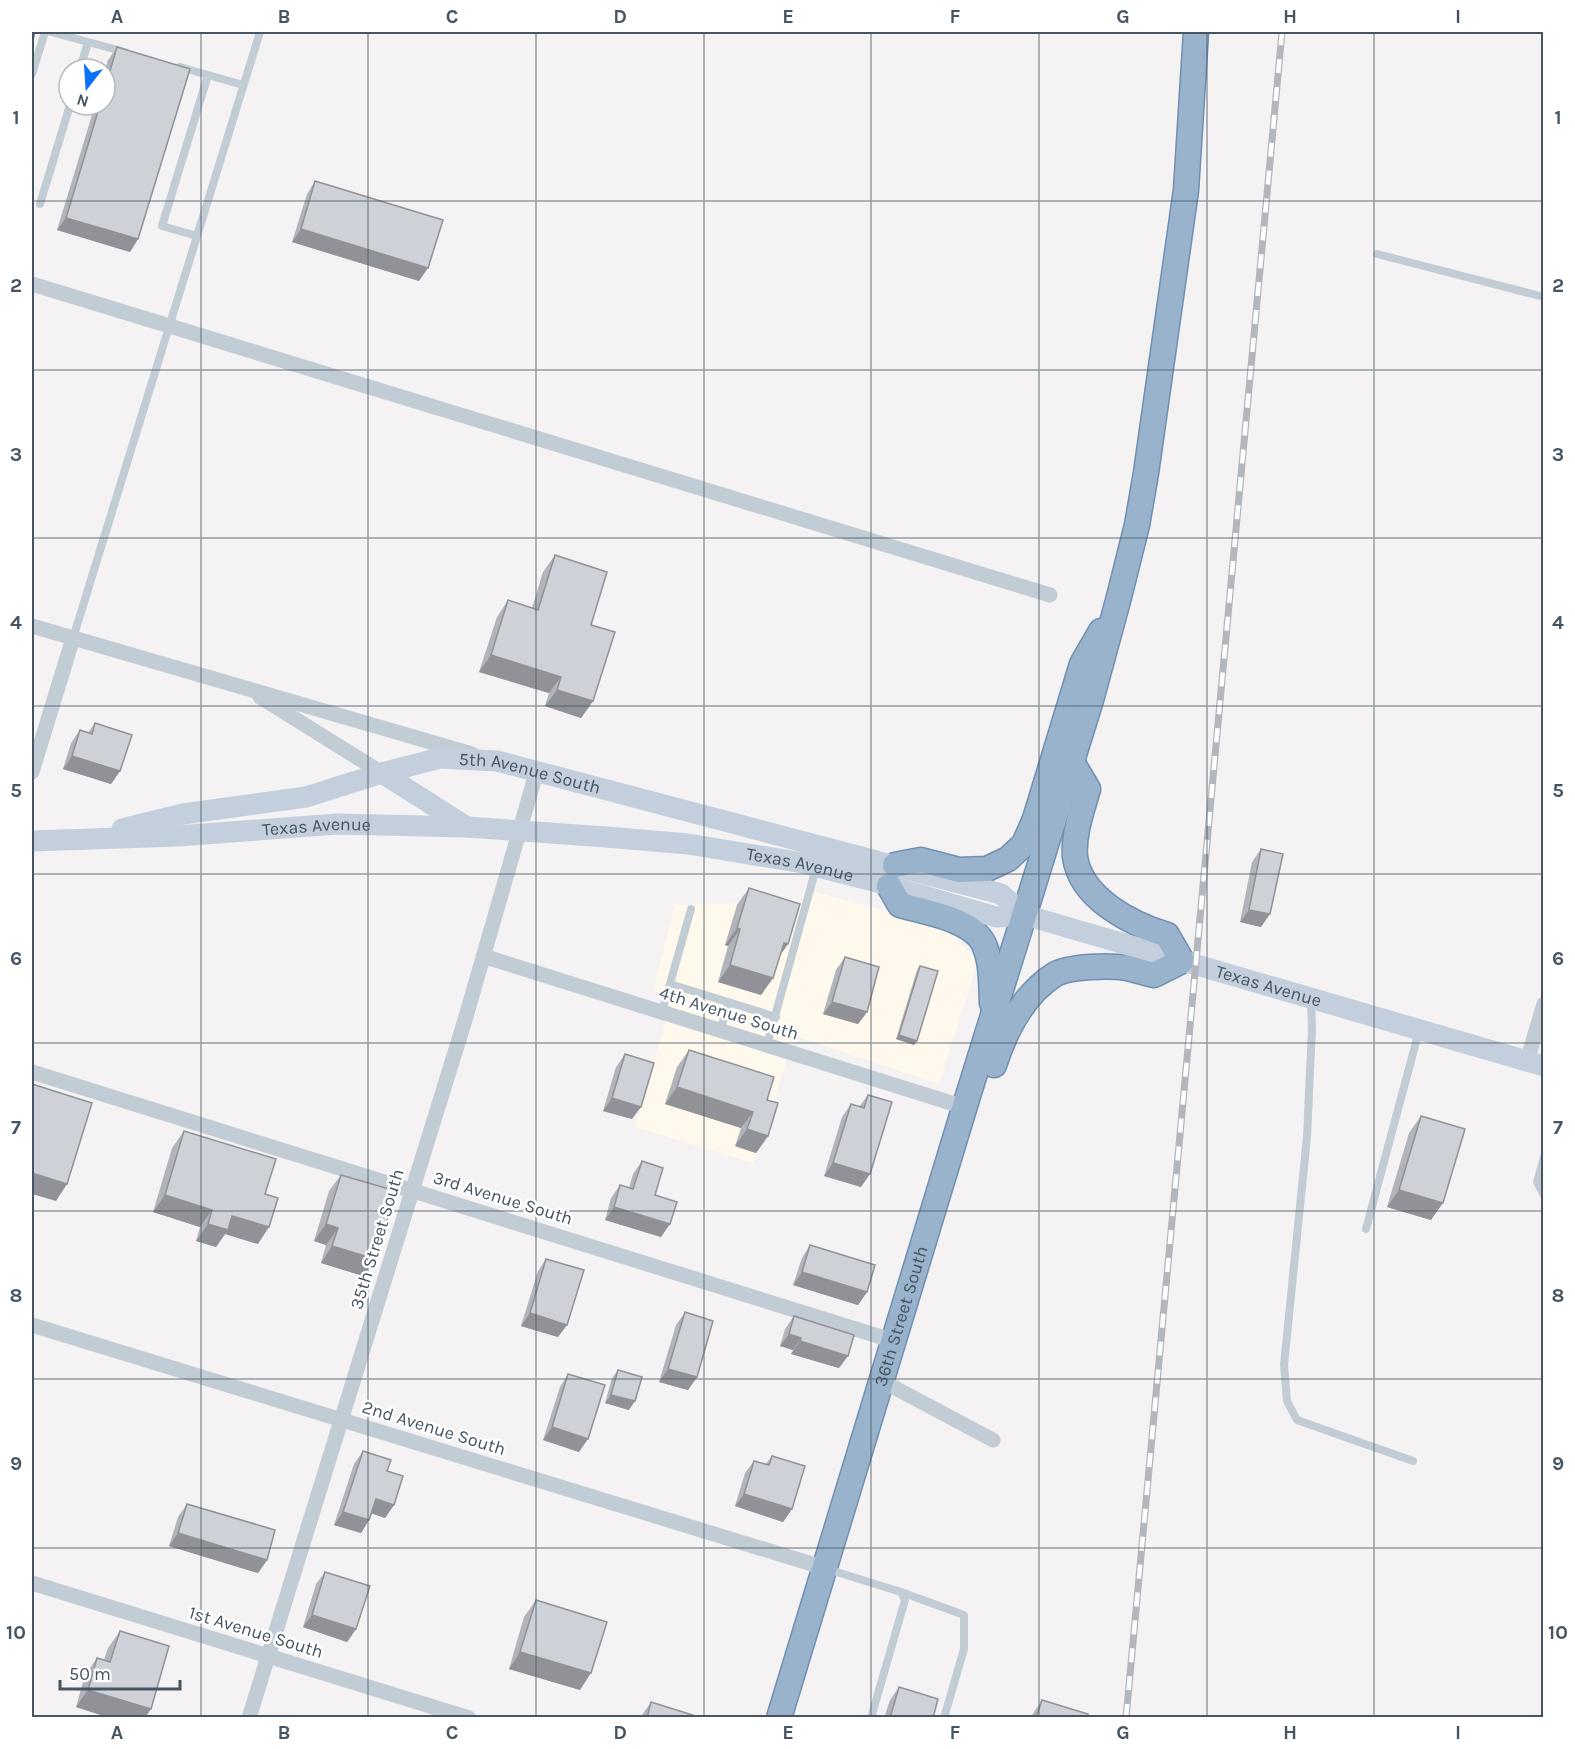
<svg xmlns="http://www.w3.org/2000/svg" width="1575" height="1749" viewBox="0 0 1575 1749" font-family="Karla,sans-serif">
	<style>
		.commercial { fill: #fef9ec }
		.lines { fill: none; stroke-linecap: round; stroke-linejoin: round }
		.trunk-casing { stroke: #708fb1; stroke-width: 27 }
		.service { stroke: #c2ccd5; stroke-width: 8 }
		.minor { stroke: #c2ccd5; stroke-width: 15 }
		.secondary { stroke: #c3cfdc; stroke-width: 21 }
		.trunk { stroke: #9ab3cc; stroke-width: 24 }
		.rail-casing { stroke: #b3b7bd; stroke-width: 7 }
		.rail { stroke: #fff; stroke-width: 4.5; stroke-dasharray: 14; stroke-linecap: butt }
		.wall { fill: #b1b4ba }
		.shaded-wall { fill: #909297 }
		.building { fill: #ced1d8; stroke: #909297; stroke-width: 1.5 }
		.grid { fill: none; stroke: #475562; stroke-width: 1.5; stroke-opacity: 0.55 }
		.labels { text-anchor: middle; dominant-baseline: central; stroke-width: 5; stroke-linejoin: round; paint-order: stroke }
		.street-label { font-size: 18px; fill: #475562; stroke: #fff }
		.neatline { fill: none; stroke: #475562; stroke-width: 2 }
		.grid-label { font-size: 20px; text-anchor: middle; font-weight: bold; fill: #475562 }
	</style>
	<rect width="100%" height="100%" fill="#f4f2f2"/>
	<path class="commercial" d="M804,889l142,38 32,35 -39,122 -144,-48 -42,127 -118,-36 38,-130 -20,-6 22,-86 66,-2 57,14z"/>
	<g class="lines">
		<g class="trunk-casing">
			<g id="trunk">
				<path d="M895,865l26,-5 38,10 28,-1 21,-10 16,-15 11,-25 47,-155 19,-33"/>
				<path d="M889,886l11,19c25,7 76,15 85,42 7,17 6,38 7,56"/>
				<path d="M994,1065c11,-34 29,-70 60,-90 14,-9 57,-10 73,-7 9,2 18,5 27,7l28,-14 -15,-26c-35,-11 -86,-36 -92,-78 -2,-23 7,-47 13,-68l-16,-27"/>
				<path id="s3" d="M779,1718l188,-619 124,-399 28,-103 18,-72 9,-52 40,-283 10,-158"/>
			</g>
		</g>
		<path class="service" d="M51,32l74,20
			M180,67l28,8
			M80,69l8,-27
			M32,74l13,-42
			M40,204l30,-99
			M197,236l-35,-10 46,-151 35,10
			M1377,254l167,43
			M73,638l187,-606
			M670,984l106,33
			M1311,1000l1,28 -5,109 -23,228 3,36 10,19 116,41
			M662,1012l29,-103
			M720,1031l9,-29
			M767,1045l49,-177
			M1544,1157l-7,25 7,13
			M1366,1229l53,-198
			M827,1569l74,23 4,8 -34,118
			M901,1592l63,23v34l-20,69"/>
		<path class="minor" d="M32,284l1018,311
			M32,626l440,128
			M260,697l122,76
			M32,772l41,-134
			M483,956l481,151
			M1527,1061l17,-57
			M32,1072l862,269
			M32,1325l793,243
			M882,1381l111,59
			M32,1583l437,135
			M249,1718l216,-698 72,-250"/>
		<g class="secondary">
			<path d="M382,773l85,54"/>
			<path id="s1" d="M122,829l61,-15 123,-17 76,-24 58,-15 57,3 504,133 24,21"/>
			<path id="s2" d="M32,841l146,-5 159,-12 130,3 139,10 82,7 115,19 70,18 123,36 29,-2 519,151"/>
		</g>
		<use href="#trunk" class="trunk"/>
		<g class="rail-casing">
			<path id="rail" d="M1126,1718l156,-1686"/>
		</g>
		<use href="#rail" class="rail"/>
	</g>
	<path class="wall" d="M117,47l21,192 -8,13 -73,-22 38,-125h10v-34l3,-11z
		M315,181l104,100 -127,-39 15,-48z
		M555,555l36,70 2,76 -12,17 -36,-12 4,-13 -70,-21 18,-55 11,-17 24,8 11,-36z
		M95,723l25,48 -9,13 -48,-15 8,-26 9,-13 8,3z
		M1261,849v78l-21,-5 12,-60z
		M749,888l39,56 -8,11 -7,23 -12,17 -43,-13 10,-36 -3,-1 12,-40z
		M845,957l22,55 -9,12 -35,-10 13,-44z
		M920,966l-6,79 -18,-6 21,-69z
		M689,1050l78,50 1,36 -12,17 -21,-7 6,-18 -76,-24 12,-37z
		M625,1054l7,65 -29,-8 13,-44z
		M868,1095l-7,92 -37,-11 18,-59 9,-13 8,3z
		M1421,1116l10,104 -44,-13 22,-74z
		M184,1131l81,63 -7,50 -33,-10 -9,13 -20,-6 4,-14 -47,-15 19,-64z
		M642,1161l13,34 6,42 -56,-17 6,-22 9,-13 9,3 4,-14z
		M341,1175l34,84 -12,17 -42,-13 5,-18 -12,-4 15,-50z
		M810,1245l57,47 -9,13 -65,-20 9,-27z
		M546,1259l12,78 -37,-11 17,-55z
		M685,1312l12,65 -9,13 -29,-8 17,-57z
		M794,1316l45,52 -48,-14 2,-4 -13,-4 5,-17z
		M618,1370l11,40 -24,-7 7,-25z
		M568,1374l11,78 -36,-12 17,-53z
		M363,1451l24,20 7,34 -9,13 -13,-5 -11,20 -27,-8 20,-61z
		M772,1456l20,53 -9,13 -48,-16 10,-33 9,-12 12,3z
		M187,1504l80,56 -9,13 -89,-27 9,-29z
		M325,1572l31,57 -9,13 -44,-15 13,-43z
		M536,1600l44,90 -71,-21 15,-52z
		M120,1631l25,87h-35l-34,-11 9,-32 12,-17 7,2 4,-12z
		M899,1687l34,31h-49l6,-18z
		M1042,1700l45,18h-57z
		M651,1702l51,16h-60v-3z"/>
	<path class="shaded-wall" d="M66,218l72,21 -8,13 -73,-22z
		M301,229l127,39 -9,13 -127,-39z
		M491,655l70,22 -12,16 -70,-21z
		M557,690l36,11 -12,17 -36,-12z
		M72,756l48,15 -9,13 -48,-15z
		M1249,910l21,4 -9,13 -21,-5z
		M737,928l3,1 -12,17 -3,-1z
		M784,943l4,1 -12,17z
		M730,965l43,13 -12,17 -43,-13z
		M832,1002l35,10 -9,12 -35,-10z
		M899,1035l18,6 -3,4 -18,-6z
		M677,1087l76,25 -12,16 -76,-24z
		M612,1098l29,9 -9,12 -29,-8z
		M747,1129l21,7 -12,17 -21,-7z
		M833,1163l37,11 -9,13 -37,-11z
		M32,1173l35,11 -11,17 -24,-7z
		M1399,1190l44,13 -12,17 -44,-13z
		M165,1195l47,15 -12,17 -47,-15z
		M614,1207l56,17 -9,13 -56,-17z
		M232,1216l37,11 -11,17 -33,-10 -9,13 -20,-6 12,-17z
		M326,1224l12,4 -12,17 -12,-4z
		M332,1246l43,13 -12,17 -42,-13z
		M802,1272l65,20 -9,13 -65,-20z
		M530,1313l37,12 -9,12 -37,-11z
		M789,1334l12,4 -8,12 -13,-4z
		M800,1341l48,15 -9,12 -48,-14z
		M668,1369l29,8 -9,13 -29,-8z
		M611,1395l24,6 -6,9 -24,-7z
		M552,1427l36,12 -9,13 -36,-12z
		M744,1494l48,15 -9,13 -48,-16z
		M376,1499l18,6 -9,13 -18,-6z
		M343,1512l26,8 -8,13 -27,-8z
		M178,1533l89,27 -9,13 -89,-27z
		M312,1615l44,14 -9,13 -44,-15z
		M520,1652l71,21 -11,17 -71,-21z
		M88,1690l63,19 -6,9h-35l-34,-11z"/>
	<path class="building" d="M32,32h3l-3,12z
		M117,47l73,22 -52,170 -72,-21 34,-113h5v-17z
		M315,181l128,39 -15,48 -127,-39z
		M555,555l52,17 -16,53 24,7 -22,69 -36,-11 4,-13 -70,-22 17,-55 30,10z
		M95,723l37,12 -12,36 -48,-15 8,-26 12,4z
		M1261,849l22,5 -13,60 -21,-4z
		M749,888l51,16 -12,40 -4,-1 -11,35 -43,-13 10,-36 -3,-1z
		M845,957l34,10 -12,45 -35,-10z
		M920,966l18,5 -21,70 -18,-6z
		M689,1050l85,27 -7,23 11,3 -10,33 -21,-7 6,-17 -76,-25z
		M625,1054l29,9 -13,44 -29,-9z
		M32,1084l60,19 -25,81 -35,-11z
		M868,1095l24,7 -22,72 -37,-11 18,-59 13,4z
		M1421,1116l44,13 -22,74 -44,-13z
		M184,1131l92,28 -11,35 13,4 -9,29 -37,-11 -4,14 -20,-6 4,-14 -47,-15z
		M642,1161l21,7 -8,27 22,7 -7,22 -56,-17 6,-22 13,4z
		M341,1175l55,16 -21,68 -43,-13 6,-18 -12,-4z
		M810,1245l65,20 -8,27 -65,-20z
		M546,1259l38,11 -17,55 -37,-12z
		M685,1312l28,9 -16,56 -29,-8z
		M794,1316l60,19 -6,21 -48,-15 1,-3 -12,-4z
		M618,1370l24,7 -7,24 -24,-6z
		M568,1374l37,11 -17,54 -36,-12z
		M363,1451l28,9 -4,11 16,5 -9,29 -18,-6 -7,21 -26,-8z
		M772,1456l33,10 -13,43 -48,-15 10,-33 15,4z
		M187,1504l88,26 -8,30 -89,-27z
		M325,1572l45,14 -14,43 -44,-14z
		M536,1600l71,22 -16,51 -71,-21z
		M120,1631l49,15 -18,63 -63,-19 9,-32 13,4z
		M899,1687l39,12 -5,19h-43z
		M1042,1700l46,14 -1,4h-51z
		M651,1702l51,16h-55z"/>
	<path class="grid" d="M201,32v1686M368,32v1686M536,32v1686M704,32v1686M871,32v1686M1039,32v1686M1207,32v1686M1374,32v1686M32,201h1512M32,370h1512M32,538h1512M32,706h1512M32,874h1512M32,1043h1512M32,1211h1512M32,1379h1512M32,1548h1512"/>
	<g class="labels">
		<g class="street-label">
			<text stroke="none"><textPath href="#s1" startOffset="418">5th Avenue South</textPath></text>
			<text stroke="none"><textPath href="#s2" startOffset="285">Texas Avenue</textPath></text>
			<text stroke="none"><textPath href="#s2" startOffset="771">Texas Avenue</textPath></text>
			<text stroke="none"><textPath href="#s2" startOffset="1257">Texas Avenue</textPath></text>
			<text transform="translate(729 1013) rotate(17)">4th Avenue South</text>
			<text transform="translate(503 1198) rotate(17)">3rd Avenue South</text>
			<text transform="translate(377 1239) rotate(-73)">35th Street South</text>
			<text stroke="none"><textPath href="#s3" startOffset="420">36th Street South</textPath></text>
			<text transform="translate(434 1428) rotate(17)">2nd Avenue South</text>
			<text transform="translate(256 1632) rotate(17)">1st Avenue South</text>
		</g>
	</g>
	<rect width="1575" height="1749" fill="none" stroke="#ffffff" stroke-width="66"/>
	<g transform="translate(87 87) rotate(197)"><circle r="28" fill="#ffffff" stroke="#b5bbc0" stroke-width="1.5"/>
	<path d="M0-4.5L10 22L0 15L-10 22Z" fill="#0672fa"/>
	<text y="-9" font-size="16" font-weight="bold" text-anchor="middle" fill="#475562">N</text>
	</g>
	<path d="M60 1680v9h120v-9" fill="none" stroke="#475562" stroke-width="3"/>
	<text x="69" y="1680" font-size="18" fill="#475562" stroke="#ffffff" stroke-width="4.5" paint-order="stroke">50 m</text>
	<rect x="33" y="33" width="1509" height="1683" class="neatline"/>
	<g class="grid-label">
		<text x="117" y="23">A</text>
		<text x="284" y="23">B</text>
		<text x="452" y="23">C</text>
		<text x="620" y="23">D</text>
		<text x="788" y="23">E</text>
		<text x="955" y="23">F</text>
		<text x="1123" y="23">G</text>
		<text x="1290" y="23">H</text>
		<text x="1458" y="23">I</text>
		<text x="16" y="124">1</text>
		<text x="1558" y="124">1</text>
		<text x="16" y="292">2</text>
		<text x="1558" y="292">2</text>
		<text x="16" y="461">3</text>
		<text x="1558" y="461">3</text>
		<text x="16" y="629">4</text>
		<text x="1558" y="629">4</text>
		<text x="16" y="797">5</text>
		<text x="1558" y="797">5</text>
		<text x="16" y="965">6</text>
		<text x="1558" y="965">6</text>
		<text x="16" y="1134">7</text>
		<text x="1558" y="1134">7</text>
		<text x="16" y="1302">8</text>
		<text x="1558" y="1302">8</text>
		<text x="16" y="1470">9</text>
		<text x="1558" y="1470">9</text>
		<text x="16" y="1639">10</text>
		<text x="1558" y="1639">10</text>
		<text x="117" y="1739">A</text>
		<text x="284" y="1739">B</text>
		<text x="452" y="1739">C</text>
		<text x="620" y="1739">D</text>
		<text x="788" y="1739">E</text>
		<text x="955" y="1739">F</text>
		<text x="1123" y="1739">G</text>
		<text x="1290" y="1739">H</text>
		<text x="1458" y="1739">I</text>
	</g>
</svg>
